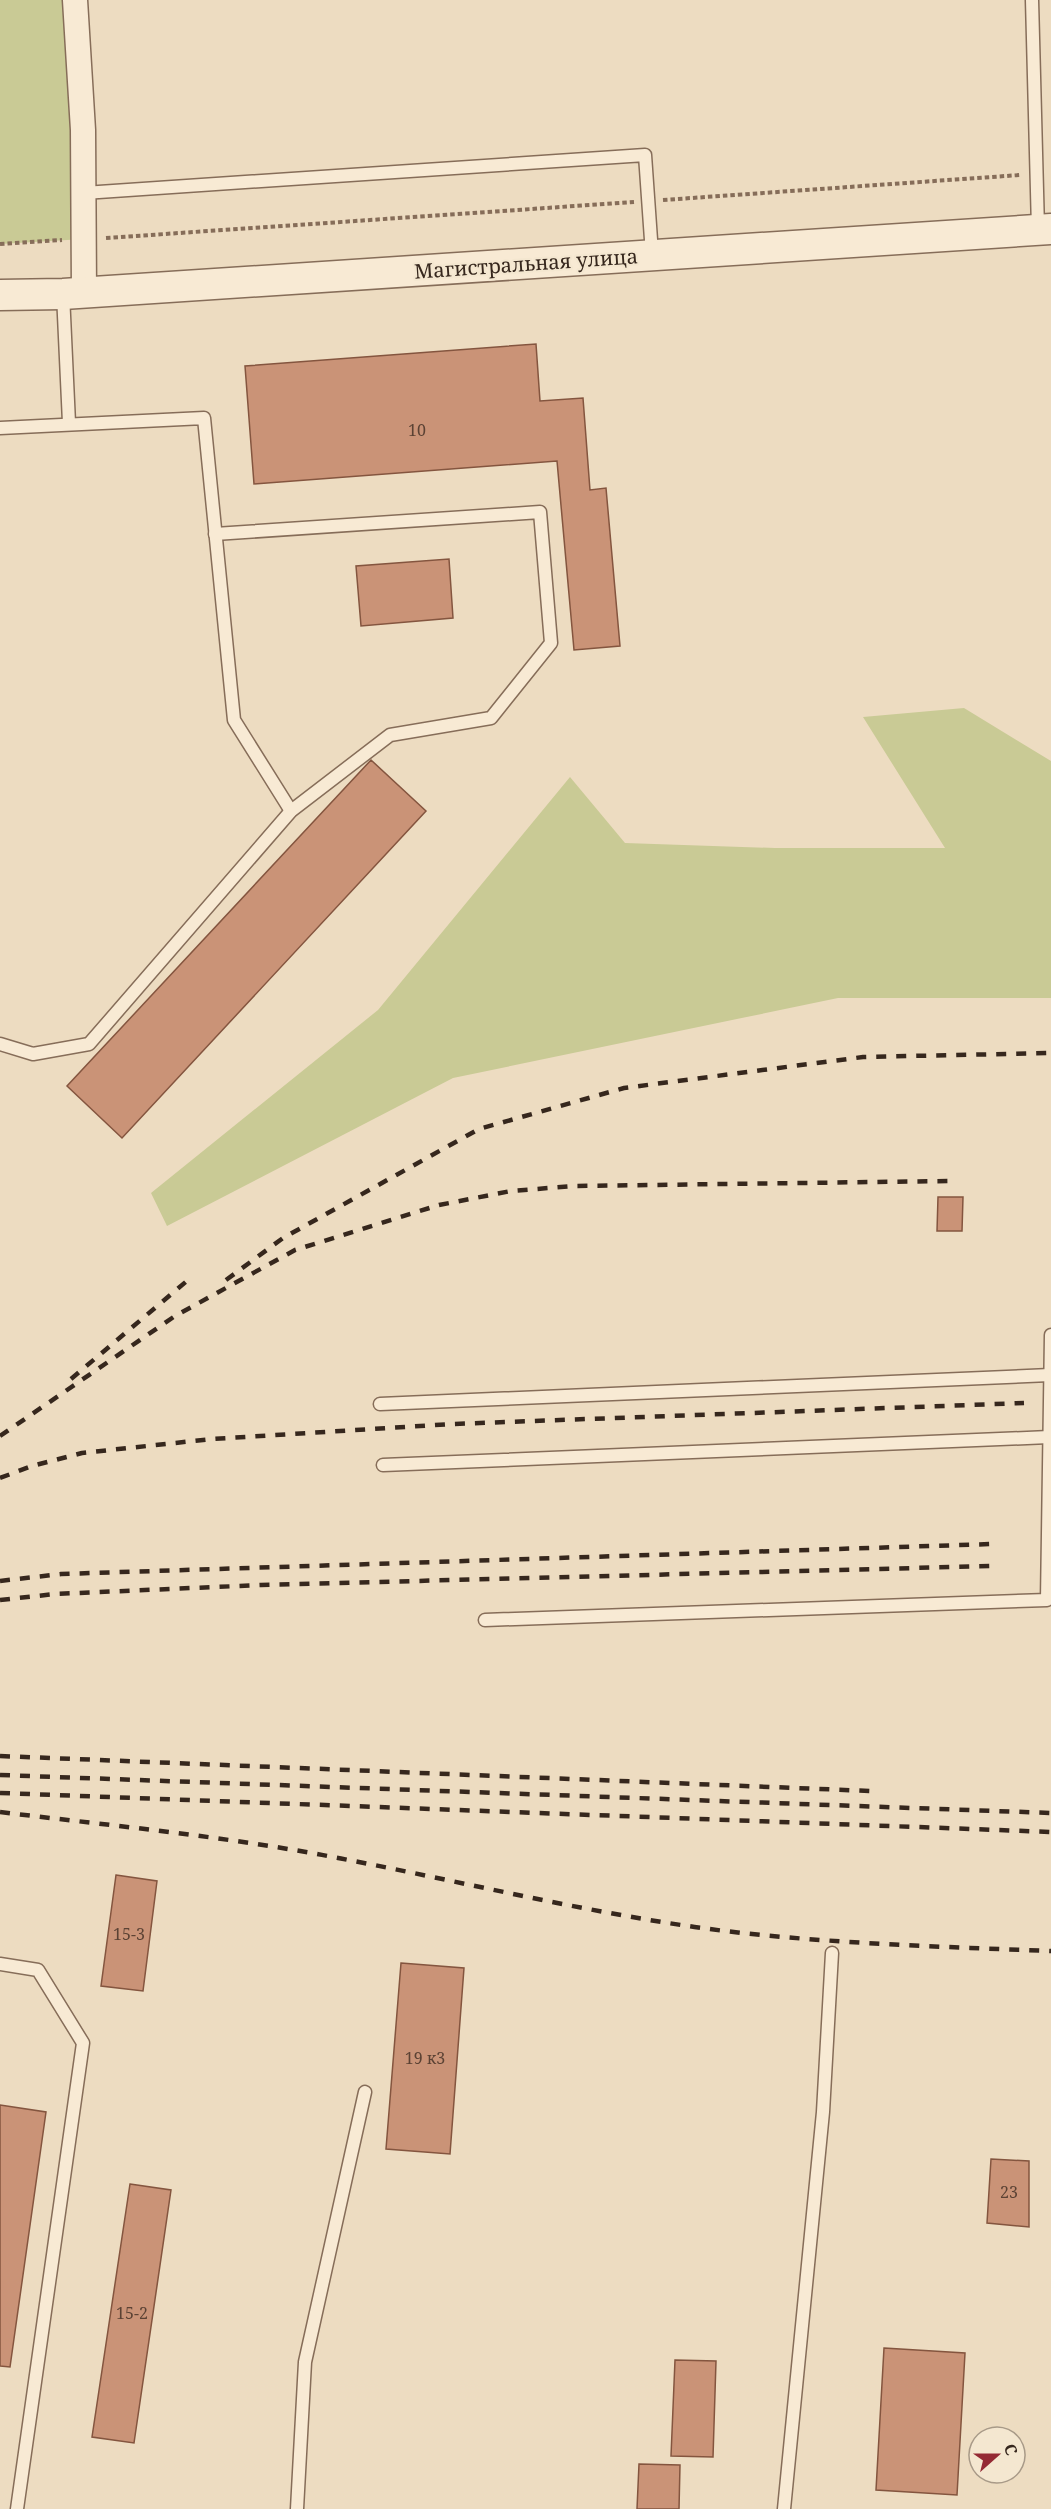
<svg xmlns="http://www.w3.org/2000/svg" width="1051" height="2509" viewBox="0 0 1051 2509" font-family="'Noto Serif',serif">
	<rect width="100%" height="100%" fill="#eddcc1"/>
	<g fill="#c9ca95">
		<polygon points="0,0 74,0 84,239 0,244"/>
		<polygon points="964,708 1051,761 1051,998 838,998 453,1078 167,1226 151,1193 378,1010 570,777 625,843 775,848 945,848 863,717"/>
	</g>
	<g fill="#ca9377" stroke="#84553f" stroke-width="1.5">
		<polygon points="536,344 540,401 583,398 590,490 606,488 620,646 574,650 557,461 254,484 245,366"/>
		<polygon points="449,559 453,618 361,626 356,566"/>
		<polygon points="371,760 426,811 122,1138 67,1086"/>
		<polygon points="938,1197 963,1197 962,1231 937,1231"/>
		<polygon points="116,1875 157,1881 143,1991 101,1986"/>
		<polygon points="401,1963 464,1968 450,2154 386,2149"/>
		<polygon points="0,2105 46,2112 10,2367 0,2366"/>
		<polygon points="991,2159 1029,2161 1029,2227 987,2223"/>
		<polygon points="130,2184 171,2190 134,2443 92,2437"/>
		<polygon points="884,2348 965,2353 957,2495 876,2490"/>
		<polygon points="675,2360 716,2361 713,2457 671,2456"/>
		<polygon points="639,2464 680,2465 679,2509 637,2509"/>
	</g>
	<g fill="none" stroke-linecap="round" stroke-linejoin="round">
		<defs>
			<g id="service">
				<polyline points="1032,0 1038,229"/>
				<polyline points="84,193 645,155 652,254"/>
				<polyline points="63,294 69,423"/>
				<polyline points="0,428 204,418 234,720 291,811"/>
				<polyline points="0,1044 33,1054 89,1044 291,811 390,735 491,718 551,643 540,512 215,534"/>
				<polyline points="380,1404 1050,1375"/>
				<polyline points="383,1465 1049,1437"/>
				<polyline points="485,1620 1047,1600 1051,1335"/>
				<polyline points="0,1964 38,1970 83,2043 17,2509"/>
				<polyline points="297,2509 305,2362 365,2092"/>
				<polyline points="784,2509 823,2112 832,1953"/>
			</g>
			<polyline id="minor" points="75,0 83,130 84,292"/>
			<polyline id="tertiary" points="0,295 63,294 1051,229"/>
		</defs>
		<use href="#service" stroke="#866d59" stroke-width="15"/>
		<use href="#minor" stroke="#866d59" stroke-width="27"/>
		<use href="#tertiary" stroke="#866d59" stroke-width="33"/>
		<g stroke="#866d59" stroke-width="4" stroke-dasharray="4.5 3" stroke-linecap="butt">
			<polyline points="663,200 1020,175"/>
			<polyline points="106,238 634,202"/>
			<polyline points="0,244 62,240"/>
		</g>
		<use href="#service" stroke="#f8ead4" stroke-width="12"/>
		<use href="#minor" stroke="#f8ead4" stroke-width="24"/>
		<use href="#tertiary" stroke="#f8ead4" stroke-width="30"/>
		<g stroke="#36271d" stroke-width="4.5" stroke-dasharray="10 10" stroke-linecap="butt">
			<polyline points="226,1280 283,1238 479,1129 624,1088 863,1057 1051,1053"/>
			<polyline points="71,1379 188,1280"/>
			<polyline points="0,1436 175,1316 295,1250 439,1205 511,1191 574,1186 951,1181"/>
			<polyline points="0,1478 32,1466 82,1453 212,1439 452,1424 1024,1403"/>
			<polyline points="0,1581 61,1574 992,1544"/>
			<polyline points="0,1600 55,1594 261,1585 991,1566"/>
			<polyline points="0,1756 870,1791"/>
			<polyline points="0,1775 1051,1813"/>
			<polyline points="0,1793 1051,1832"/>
			<path d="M0 1812C106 1825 212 1835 317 1854 459 1880 599 1917 742 1933 845 1944 948 1947 1051 1951"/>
		</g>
	</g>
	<g text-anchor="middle" stroke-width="4.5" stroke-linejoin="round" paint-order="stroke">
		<g font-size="16" fill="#5b4234">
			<text x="417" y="436">10</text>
			<text x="129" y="1940">15-3</text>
			<text x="425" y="2064">19 к3</text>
			<text x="1009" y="2198">23</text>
			<text x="132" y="2319">15-2</text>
		</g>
		<g font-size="20" fill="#36271d" stroke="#f4e7d0">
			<text transform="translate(526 264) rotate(-4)" y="7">Магистральная улица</text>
		</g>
	</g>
	<g transform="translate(997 2455) rotate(69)"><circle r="28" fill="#f4e7d0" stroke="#a89a88" stroke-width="1.5"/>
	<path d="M0-4.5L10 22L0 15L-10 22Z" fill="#942a34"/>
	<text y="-9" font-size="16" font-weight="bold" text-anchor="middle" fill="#36271d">С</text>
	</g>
</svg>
